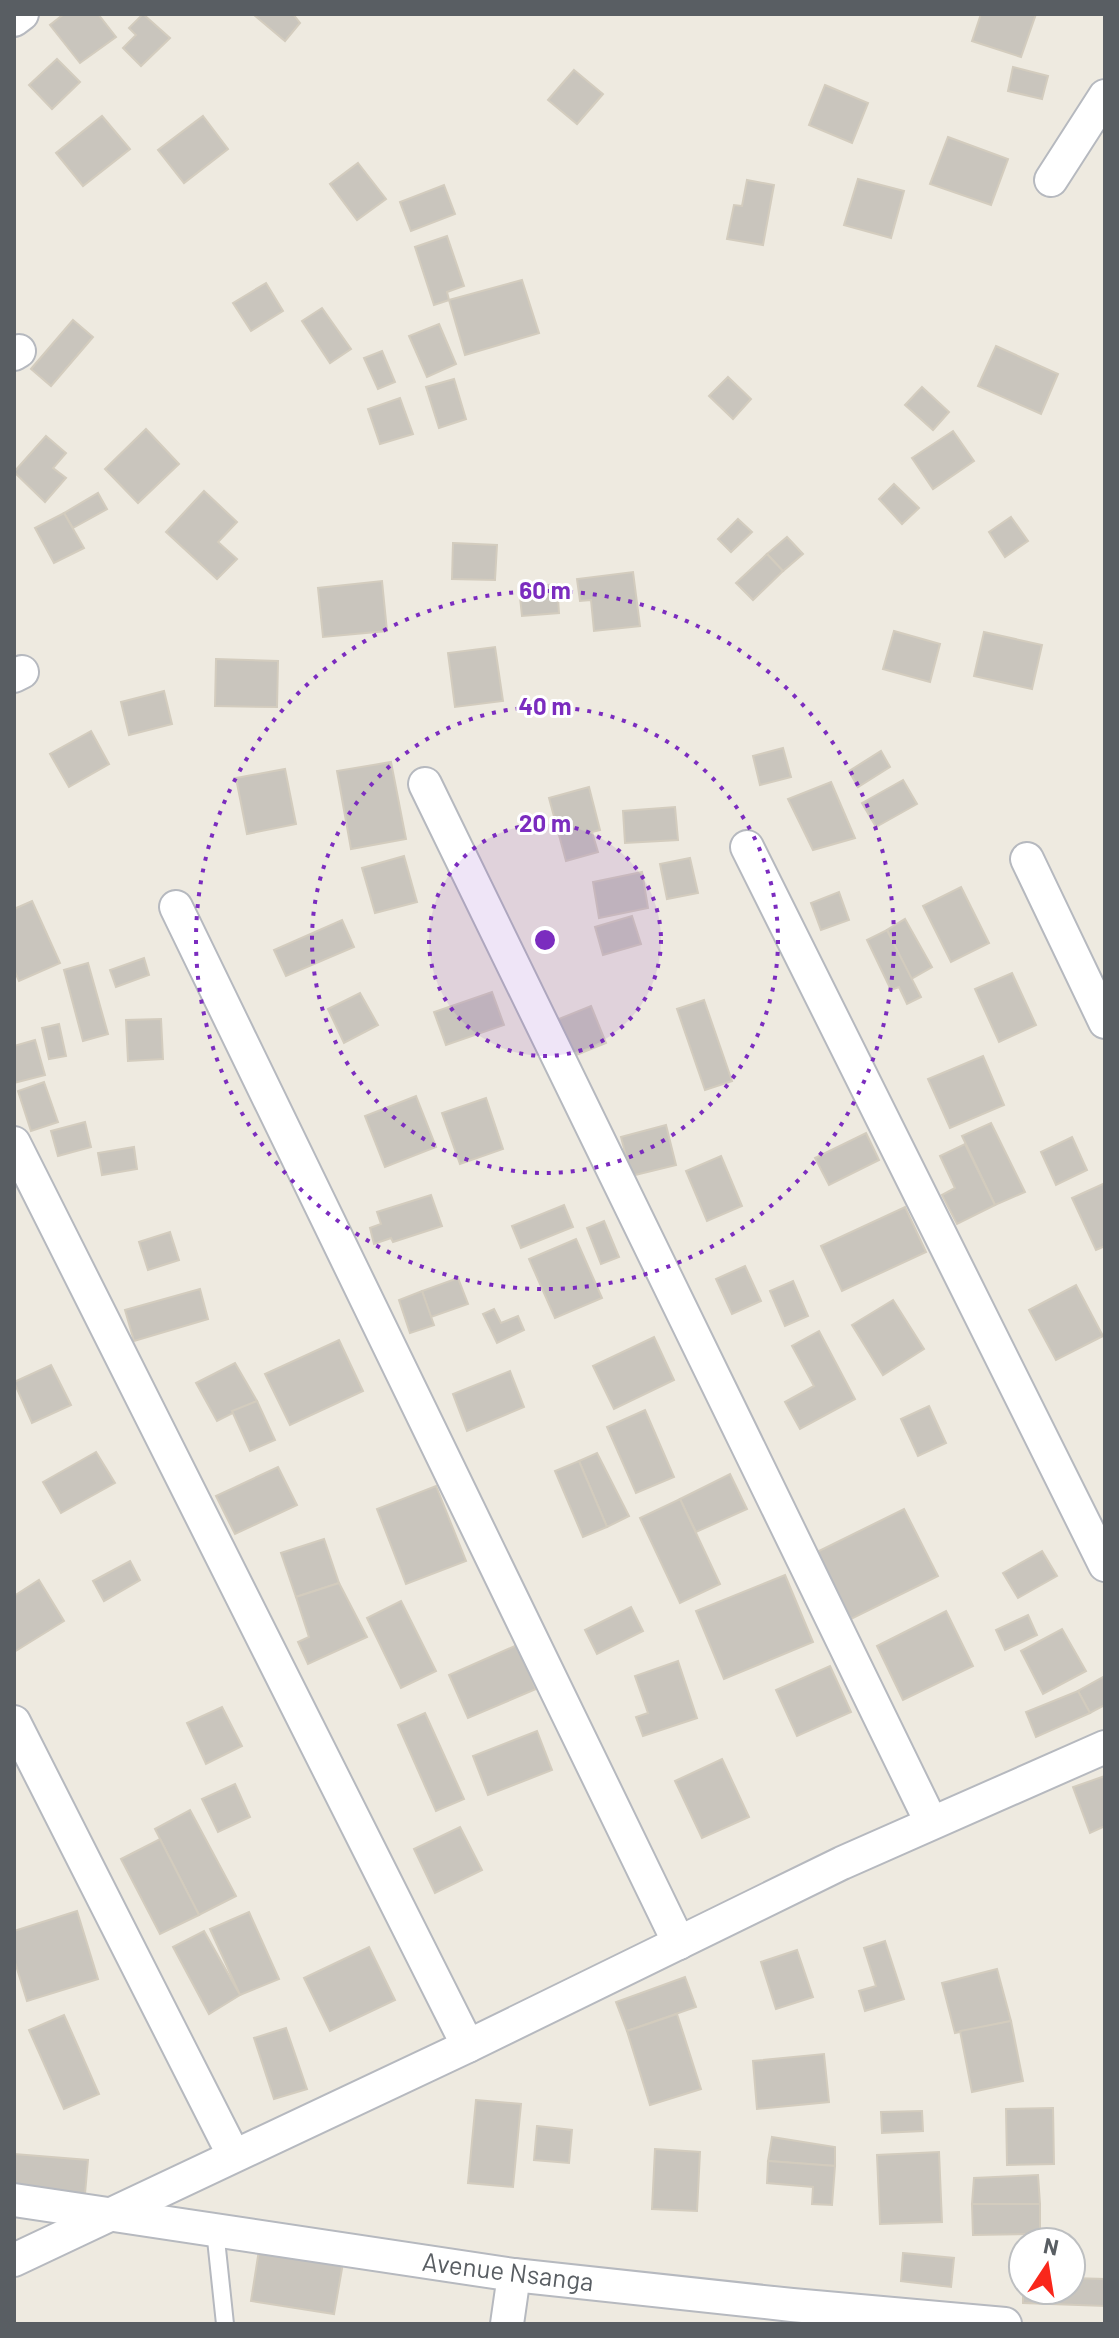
<svg xmlns="http://www.w3.org/2000/svg" width="1119" height="2338" viewBox="0 0 1119 2338" font-family="Barlow,sans-serif">
	<rect width="100%" height="100%" fill="#eeeae0"/>
	<g fill="#c9c5bd" stroke="#d3ccbe" stroke-width="2">
		<polygon points="64,14 98,14 116,37 80,63 50,25"/>
		<polygon points="143,14 170,38 141,66 123,48 136,35 129,28"/>
		<polygon points="293,14 300,23 285,41 254,15"/>
		<polygon points="981,14 1036,14 1021,57 972,41"/>
		<polygon points="57,59 80,82 52,109 29,85"/>
		<polygon points="1013,67 1048,76 1042,99 1008,91"/>
		<polygon points="574,70 603,94 577,124 548,100"/>
		<polygon points="825,85 868,103 852,143 809,125"/>
		<polygon points="102,116 130,149 83,186 56,153"/>
		<polygon points="203,116 228,149 184,183 158,150"/>
		<polygon points="948,137 1008,159 991,205 930,184"/>
		<polygon points="358,163 386,199 357,220 330,184"/>
		<polygon points="858,179 904,191 891,238 844,225"/>
		<polygon points="747,180 774,185 763,245 727,239 734,205 742,206"/>
		<polygon points="444,185 455,214 411,231 400,202"/>
		<polygon points="447,236 464,286 447,292 449,300 434,305 415,247"/>
		<polygon points="522,280 539,333 465,355 449,300"/>
		<polygon points="266,283 283,311 251,331 233,303"/>
		<polygon points="322,308 351,349 330,363 302,321"/>
		<polygon points="73,320 93,337 51,386 31,369"/>
		<polygon points="439,324 456,364 427,377 409,336"/>
		<polygon points="996,346 1058,374 1041,414 978,386"/>
		<polygon points="382,351 395,382 378,389 364,358"/>
		<polygon points="728,377 751,399 733,419 709,396"/>
		<polygon points="454,379 466,419 439,428 426,387"/>
		<polygon points="922,387 949,412 933,430 905,405"/>
		<polygon points="400,398 413,434 380,444 368,409"/>
		<polygon points="146,429 179,464 138,503 105,469"/>
		<polygon points="953,431 974,461 933,489 912,458"/>
		<polygon points="46,436 66,453 53,468 66,478 45,502 14,472"/>
		<polygon points="894,484 919,508 902,524 879,499"/>
		<polygon points="204,491 237,522 218,542 237,559 217,579 166,532"/>
		<polygon points="98,493 107,509 73,528 64,513"/>
		<polygon points="64,513 84,548 54,563 35,528"/>
		<polygon points="1011,517 1028,541 1005,557 989,532"/>
		<polygon points="738,519 752,532 731,552 718,539"/>
		<polygon points="787,537 803,554 783,571 767,554"/>
		<polygon points="453,543 497,545 495,580 452,579"/>
		<polygon points="767,554 783,571 753,600 736,583"/>
		<polygon points="633,572 640,626 594,631 591,600 580,601 577,579"/>
		<polygon points="382,581 387,631 323,637 318,588"/>
		<polygon points="557,584 559,613 522,616 519,588"/>
		<polygon points="894,631 940,644 930,682 883,669"/>
		<polygon points="984,632 1042,645 1032,689 974,676"/>
		<polygon points="495,647 503,701 455,707 448,653"/>
		<polygon points="216,659 278,661 277,707 215,706"/>
		<polygon points="164,691 172,724 129,735 121,702"/>
		<polygon points="91,731 109,764 69,787 50,754"/>
		<polygon points="783,748 791,777 760,785 753,756"/>
		<polygon points="881,751 890,767 858,787 849,771"/>
		<polygon points="391,762 406,839 351,849 337,771"/>
		<polygon points="285,769 296,824 247,834 236,778"/>
		<polygon points="903,780 917,804 876,827 862,803"/>
		<polygon points="831,782 855,838 813,850 788,799"/>
		<polygon points="589,787 600,830 592,832 598,852 566,861 549,798"/>
		<polygon points="675,807 678,840 625,843 623,811"/>
		<polygon points="404,856 417,902 375,913 362,868"/>
		<polygon points="690,858 698,893 667,899 660,864"/>
		<polygon points="642,872 648,908 599,918 593,882"/>
		<polygon points="961,887 989,943 951,962 923,906"/>
		<polygon points="839,892 849,920 821,930 811,903"/>
		<polygon points="32,901 60,963 19,981 14,970 14,909"/>
		<polygon points="632,916 641,944 603,955 595,927"/>
		<polygon points="905,919 932,967 911,979 887,930"/>
		<polygon points="342,920 354,947 286,976 274,950"/>
		<polygon points="887,930 921,997 907,1004 899,987 891,990 867,940"/>
		<polygon points="144,958 149,975 116,987 110,970"/>
		<polygon points="88,963 108,1034 83,1041 64,970"/>
		<polygon points="1012,973 1036,1025 999,1042 975,989"/>
		<polygon points="492,992 504,1025 446,1045 434,1012"/>
		<polygon points="360,993 378,1025 344,1043 328,1009"/>
		<polygon points="704,1000 732,1081 705,1090 677,1009"/>
		<polygon points="591,1006 606,1043 564,1060 549,1023"/>
		<polygon points="161,1019 163,1059 128,1061 126,1020"/>
		<polygon points="59,1024 66,1056 49,1059 42,1028"/>
		<polygon points="35,1040 45,1075 14,1083 14,1046"/>
		<polygon points="983,1056 1004,1105 950,1128 928,1079"/>
		<polygon points="44,1082 58,1122 31,1131 18,1091"/>
		<polygon points="416,1096 436,1147 385,1167 365,1116"/>
		<polygon points="486,1098 503,1149 460,1164 442,1113"/>
		<polygon points="85,1122 91,1147 58,1156 51,1131"/>
		<polygon points="991,1123 1025,1192 995,1205 962,1136"/>
		<polygon points="666,1125 676,1165 631,1176 621,1137"/>
		<polygon points="866,1133 879,1160 829,1185 815,1158"/>
		<polygon points="1072,1137 1087,1170 1056,1185 1041,1152"/>
		<polygon points="965,1144 995,1205 957,1224 942,1195 955,1188 940,1156"/>
		<polygon points="134,1147 137,1169 102,1175 98,1153"/>
		<polygon points="721,1156 742,1206 707,1221 686,1171"/>
		<polygon points="1105,1183 1105,1246 1096,1250 1072,1198"/>
		<polygon points="431,1195 442,1226 393,1242 391,1238 374,1244 370,1228 381,1224 377,1212"/>
		<polygon points="564,1205 573,1227 521,1248 512,1226"/>
		<polygon points="905,1207 926,1252 842,1291 821,1246"/>
		<polygon points="604,1221 619,1257 601,1264 587,1228"/>
		<polygon points="170,1232 179,1260 148,1270 139,1242"/>
		<polygon points="576,1239 602,1298 555,1318 529,1259"/>
		<polygon points="745,1266 761,1301 732,1314 716,1279"/>
		<polygon points="458,1278 468,1304 431,1317 422,1291"/>
		<polygon points="793,1281 808,1316 785,1326 770,1291"/>
		<polygon points="1076,1285 1103,1336 1056,1360 1029,1310"/>
		<polygon points="200,1289 208,1319 134,1341 125,1310"/>
		<polygon points="422,1291 434,1325 410,1333 399,1300"/>
		<polygon points="893,1300 924,1349 883,1375 852,1325"/>
		<polygon points="494,1309 501,1323 518,1316 524,1330 497,1343 483,1314"/>
		<polygon points="819,1331 855,1399 800,1429 785,1402 814,1386 792,1346"/>
		<polygon points="654,1337 674,1380 614,1409 593,1366"/>
		<polygon points="339,1340 363,1391 290,1425 265,1374"/>
		<polygon points="235,1363 257,1401 217,1421 196,1383"/>
		<polygon points="51,1365 71,1405 32,1423 14,1382"/>
		<polygon points="510,1371 524,1407 467,1431 453,1394"/>
		<polygon points="257,1401 275,1440 250,1451 232,1411"/>
		<polygon points="929,1406 946,1443 918,1456 901,1419"/>
		<polygon points="645,1410 674,1477 636,1493 607,1427"/>
		<polygon points="96,1452 115,1483 61,1513 43,1482"/>
		<polygon points="597,1453 629,1516 607,1527 579,1461"/>
		<polygon points="579,1461 607,1527 583,1537 555,1471"/>
		<polygon points="278,1467 297,1505 235,1534 216,1496"/>
		<polygon points="730,1474 747,1509 696,1532 680,1499"/>
		<polygon points="436,1486 466,1561 406,1584 377,1509"/>
		<polygon points="680,1499 720,1584 680,1603 640,1518"/>
		<polygon points="904,1509 938,1576 851,1619 817,1552"/>
		<polygon points="324,1539 339,1583 296,1597 281,1553"/>
		<polygon points="1042,1551 1057,1576 1018,1598 1003,1573"/>
		<polygon points="130,1561 140,1580 104,1601 93,1581"/>
		<polygon points="785,1575 813,1642 724,1679 696,1611"/>
		<polygon points="39,1580 64,1621 14,1652 14,1596"/>
		<polygon points="339,1583 367,1637 308,1664 298,1642 309,1637 296,1597"/>
		<polygon points="401,1601 436,1671 401,1688 367,1618"/>
		<polygon points="631,1607 643,1631 597,1654 585,1630"/>
		<polygon points="946,1611 973,1666 903,1700 877,1646"/>
		<polygon points="1028,1615 1037,1635 1005,1650 996,1630"/>
		<polygon points="1062,1629 1086,1671 1043,1694 1021,1651"/>
		<polygon points="517,1645 536,1689 468,1718 449,1675"/>
		<polygon points="678,1661 697,1718 643,1736 636,1717 648,1713 635,1676"/>
		<polygon points="830,1666 851,1712 797,1736 776,1690"/>
		<polygon points="1105,1676 1105,1705 1090,1713 1078,1691"/>
		<polygon points="1078,1691 1090,1713 1036,1737 1026,1712"/>
		<polygon points="222,1707 242,1746 206,1764 187,1723"/>
		<polygon points="425,1713 464,1799 436,1811 398,1725"/>
		<polygon points="537,1731 552,1770 488,1795 473,1756"/>
		<polygon points="722,1759 749,1817 702,1838 675,1781"/>
		<polygon points="1105,1776 1105,1826 1090,1833 1073,1787"/>
		<polygon points="235,1784 250,1817 218,1832 202,1799"/>
		<polygon points="190,1810 236,1896 199,1915 155,1829"/>
		<polygon points="460,1827 482,1870 435,1893 414,1849"/>
		<polygon points="160,1839 199,1915 160,1934 121,1859"/>
		<polygon points="77,1911 98,1979 27,2001 14,1959 14,1931"/>
		<polygon points="249,1912 279,1979 240,1995 210,1929"/>
		<polygon points="204,1931 240,1995 209,2014 173,1947"/>
		<polygon points="885,1941 904,1999 865,2011 859,1991 876,1986 864,1948"/>
		<polygon points="369,1947 395,2000 330,2031 304,1978"/>
		<polygon points="797,1950 813,1997 776,2009 761,1962"/>
		<polygon points="997,1969 1011,2021 955,2033 942,1983"/>
		<polygon points="685,1977 696,2007 627,2031 616,2002"/>
		<polygon points="677,2014 701,2089 650,2105 627,2031"/>
		<polygon points="64,2015 99,2094 64,2109 29,2030"/>
		<polygon points="1011,2021 1023,2081 972,2092 960,2031"/>
		<polygon points="286,2028 307,2089 274,2099 254,2038"/>
		<polygon points="824,2054 829,2102 757,2109 753,2061"/>
		<polygon points="476,2100 521,2104 513,2187 468,2183"/>
		<polygon points="1053,2108 1054,2164 1007,2165 1006,2109"/>
		<polygon points="922,2111 923,2131 882,2133 881,2112"/>
		<polygon points="537,2126 572,2130 569,2163 534,2160"/>
		<polygon points="772,2137 835,2147 835,2166 768,2161"/>
		<polygon points="655,2149 700,2152 697,2211 652,2209"/>
		<polygon points="939,2152 942,2222 880,2224 877,2155"/>
		<polygon points="14,2154 88,2160 85,2194 14,2188"/>
		<polygon points="768,2161 835,2166 832,2205 812,2204 813,2187 767,2183"/>
		<polygon points="1038,2175 1040,2204 972,2204 974,2178"/>
		<polygon points="972,2204 1040,2204 1040,2234 973,2235"/>
		<polygon points="259,2250 343,2263 334,2314 251,2301"/>
		<polygon points="903,2253 954,2258 951,2287 901,2281"/>
		<polygon points="1071,2278 1105,2279 1105,2306 1023,2303 1023,2290 1071,2290"/>
	</g>
	<g fill="none" stroke-linecap="round" stroke-linejoin="round">
		<defs>
			<polyline id="service" points="215,2230 225,2324"/>
			<g id="minor">
				<polyline points="14,20 22,14"/>
				<polyline points="1051,180 1105,96"/>
				<polyline points="14,354 19,351"/>
				<polyline points="14,676 22,672"/>
				<polyline points="425,784 931,1822"/>
				<polyline points="747,847 1105,1565"/>
				<polyline points="1027,859 1105,1022"/>
				<polyline points="176,907 679,1943"/>
				<polyline points="14,1143 468,2046"/>
				<polyline points="14,1722 233,2154"/>
				<polyline points="14,2200 514,2275 792,2305 1005,2324"/>
				<polyline points="14,2260 468,2046 842,1863 1105,1747"/>
				<polyline points="507,2324 514,2275"/>
			</g>
		</defs>
		<use href="#service" stroke="#b6b9bf" stroke-width="20"/>
		<use href="#minor" stroke="#b6b9bf" stroke-width="36"/>
		<use href="#service" stroke="#fff" stroke-width="16"/>
		<use href="#minor" stroke="#fff" stroke-width="32"/>
	</g>
	<circle cx="545" cy="940" r="116" fill="#7b2cbf" fill-opacity=".12"/>
	<g fill="none" stroke="#7b2cbf" stroke-width="4" stroke-dasharray="4 8">
		<circle cx="545" cy="940" r="116"/>
		<circle cx="545" cy="940" r="233"/>
		<circle cx="545" cy="940" r="349"/>
	</g>
	<g text-anchor="middle" stroke-width="6" stroke-linejoin="round" paint-order="stroke">
		<g font-size="26" fill="#595e63" stroke="#fff">
			<text transform="translate(508 2272) rotate(7)" y="9">Avenue Nsanga</text>
		</g>
	</g>
	<circle cx="545" cy="940" r="12" fill="#7b2cbf" stroke="#fff" stroke-width="4"/>
	<g font-size="24" text-anchor="middle" font-weight="bold" fill="#7b2cbf" stroke="#fff" stroke-width="6" stroke-linejoin="round" paint-order="stroke">
		<text x="545" y="599">60 m</text>
		<text x="545" y="715">40 m</text>
		<text x="545" y="832">20 m</text>
	</g>
	<rect width="1119" height="2338" fill="none" stroke="#595e63" stroke-width="32"/>
	<g transform="translate(1047 2266) rotate(12)"><circle r="38" fill="#ffffff" stroke="#bdbfc1" stroke-width="2"/>
	<path d="M0-6L14 30L0 20L-14 30Z" fill="#f9271b"/>
	<text y="-12" font-size="22" font-weight="bold" text-anchor="middle" fill="#595e63">N</text>
	</g>
</svg>
